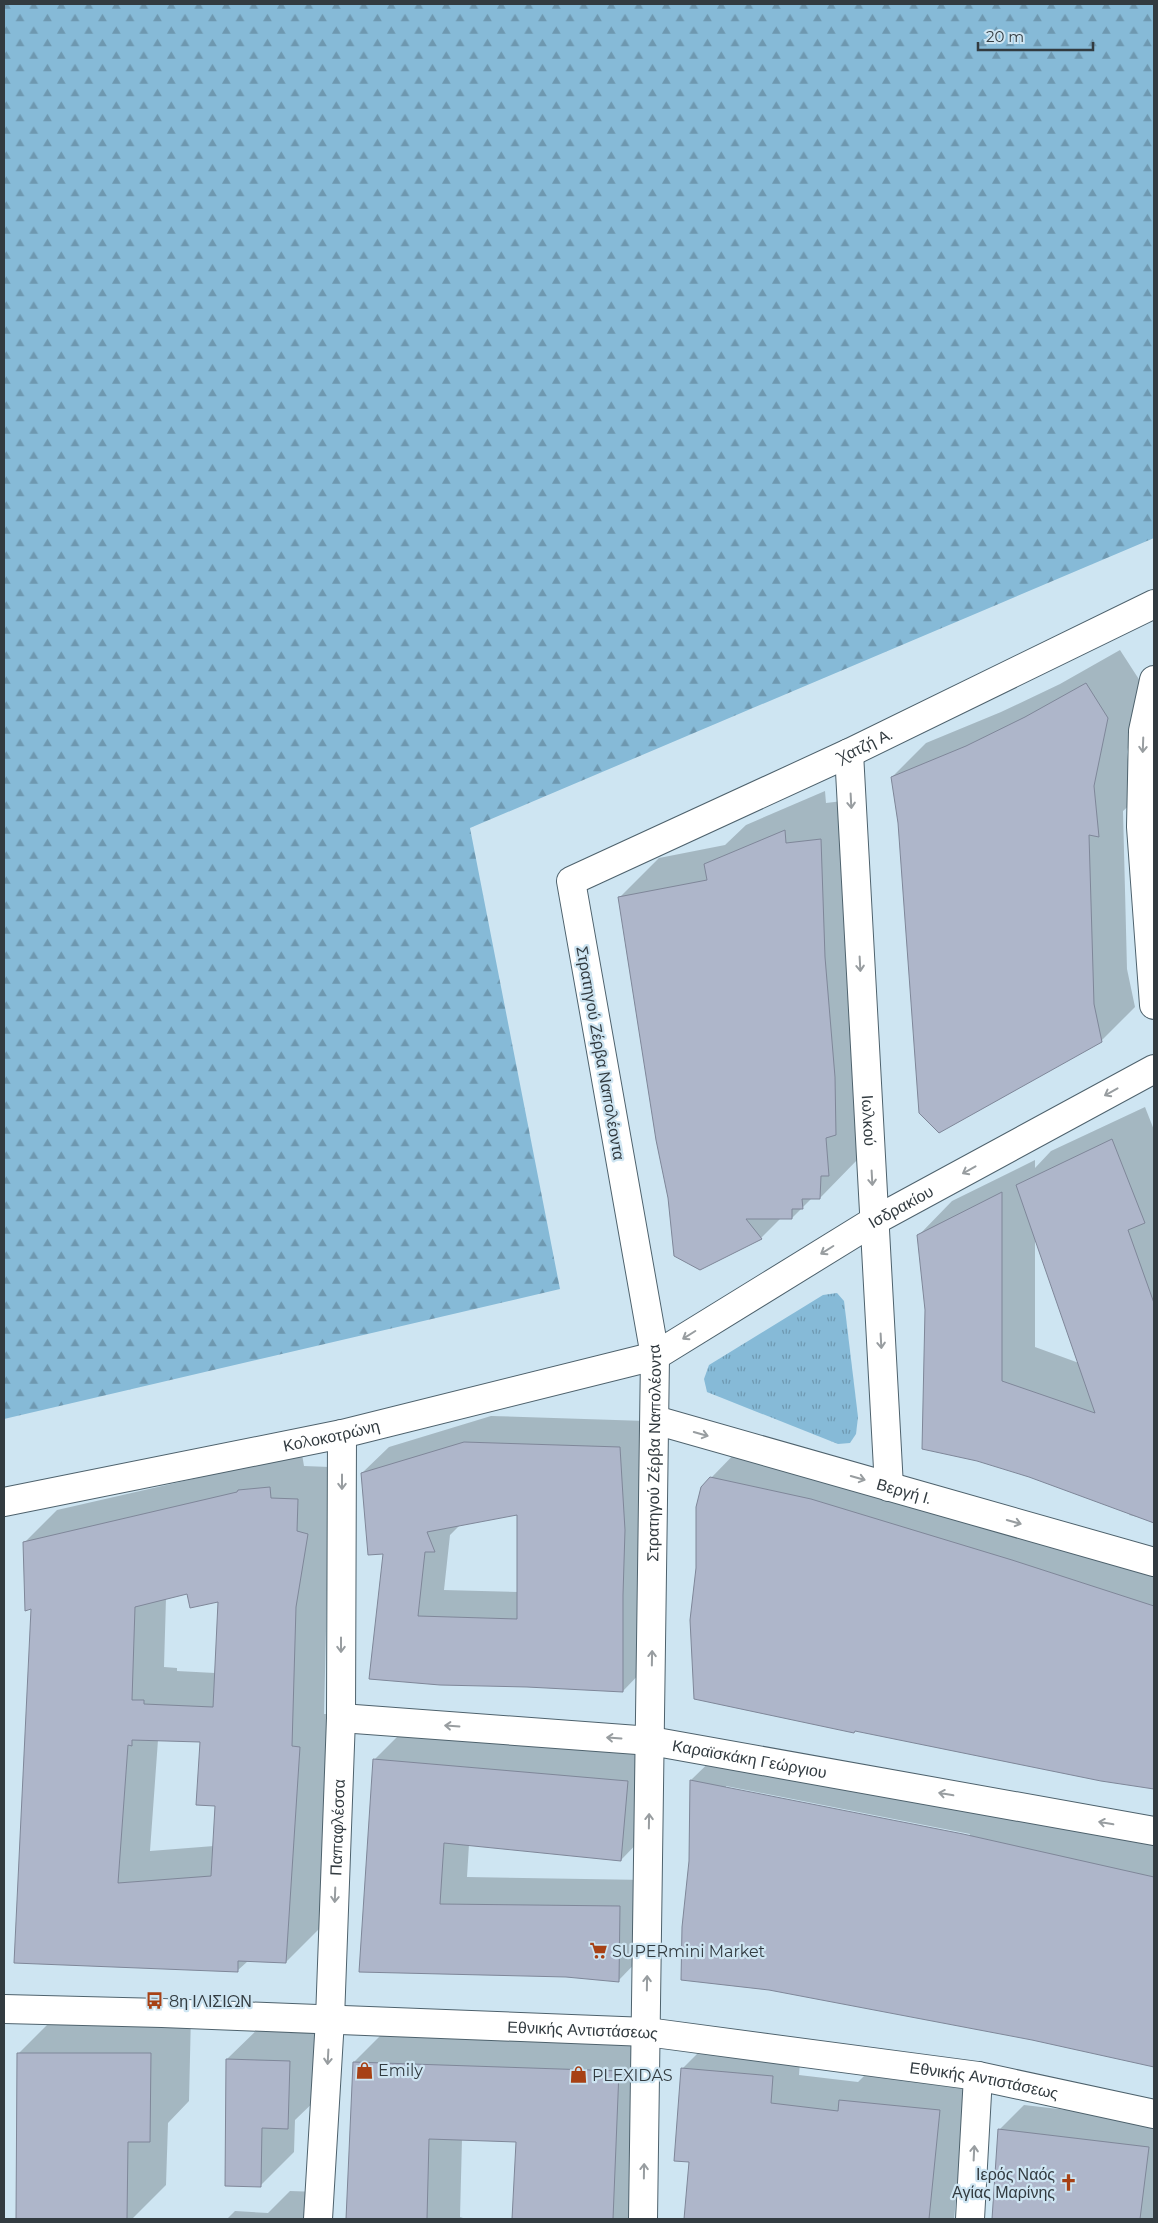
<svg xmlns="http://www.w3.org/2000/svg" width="1158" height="2223" viewBox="0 0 1158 2223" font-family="Montserrat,sans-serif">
	<defs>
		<pattern id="forest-firs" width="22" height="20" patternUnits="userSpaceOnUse" patternTransform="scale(1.25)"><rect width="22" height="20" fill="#86bad7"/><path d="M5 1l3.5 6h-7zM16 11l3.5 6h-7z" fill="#6e98b0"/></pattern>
		<pattern id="park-tufts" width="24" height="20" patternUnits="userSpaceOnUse" patternTransform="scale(1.25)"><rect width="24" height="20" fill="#86bad7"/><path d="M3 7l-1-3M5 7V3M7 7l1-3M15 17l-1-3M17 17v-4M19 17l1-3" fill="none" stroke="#6e98b0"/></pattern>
	</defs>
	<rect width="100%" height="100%" fill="#cee5f2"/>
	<polygon fill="url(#forest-firs)" points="4,4 1154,4 1154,538 470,828 560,1289 4,1419"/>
	<polygon fill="url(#park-tufts)" points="837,1293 844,1301 858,1417 856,1434 850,1443 838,1444 707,1392 704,1379 709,1365 823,1295"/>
	<g fill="#0003" fill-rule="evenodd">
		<polygon points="1120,650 1142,684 1127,752 1133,802 1123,811 1127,969 1135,1007 1101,1041 899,823 892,777 926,743 1001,712 1060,684"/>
		<polygon points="825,791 826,803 860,799 859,1158 820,1198 812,1198 792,1218 781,1218 761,1238 669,1198 619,898 659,858 725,845 746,825"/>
		<path d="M1145 1107 1154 1130V1521L1129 1515 1130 1513 927 1310 919 1235 952 1201 1035 1160V1168L1051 1151ZM1035 1237 1079 1363 1035 1347Z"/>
		<path d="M491 1416 646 1421 649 1664 623 1691 423 1682 362 1473 389 1447ZM518 1514V1592L444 1590 450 1535 460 1525Z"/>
		<polygon points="745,1443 1154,1561 1154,1788 1101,1779 711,1478"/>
		<path d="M302 1454 304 1466 330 1467 324 1714H332L319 1929 286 1962 248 1961 237 1971 15 1962 33 1608 24 1543 57 1510ZM188 1593 219 1600 215 1673 177 1671V1668L164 1667 166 1598ZM158 1740 201 1741 217 1804 214 1846 150 1851Z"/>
		<polygon points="402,1732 654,1754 648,1832 621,1860 469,1844 467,1877 647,1880 645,1953 618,1981 566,1976 360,1970 374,1760"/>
		<path d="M729 1743 1154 1830V2066L1032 2039 690 1861 691 1780ZM726 1786 970 1834 969 1837 726 1788Z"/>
		<polygon points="58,2014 191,2014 189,2101 168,2123 166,2185 132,2219 17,2219 18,2054"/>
		<polygon points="261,2026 324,2027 322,2094 295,2120 294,2152 260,2186 227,2059"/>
		<polygon points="389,2027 654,2037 646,2219 514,2219 517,2140 462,2139 460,2217 466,2219 348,2219 354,2062"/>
		<polygon points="711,2040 801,2048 799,2075 858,2082 868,2072 968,2082 954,2219 686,2219 690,2161 682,2069"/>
		<polygon points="1024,2105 1154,2120 1154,2219 993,2219 999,2130"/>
		<polygon points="290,2191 320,2192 319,2219 227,2219 235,2211 268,2213"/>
	</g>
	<g fill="#aeb6ca" stroke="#7f8799" fill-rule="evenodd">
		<polygon points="1086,683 1108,718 1094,786 1099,837 1089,835 1094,1004 1102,1042 939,1133 919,1113 898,823 891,777 966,746 1025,717"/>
		<polygon points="785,830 786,843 821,839 825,957 835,1077 836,1135 826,1138 829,1176 821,1176 820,1199 802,1199 803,1209 792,1209 792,1219 746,1219 762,1239 700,1270 674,1256 668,1198 656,1140 618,897 707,880 704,864"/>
		<polygon points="1112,1139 1145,1223 1128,1230 1154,1303 1154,1523 1029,1477 977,1461 922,1449 925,1310 917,1235 1002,1192 1002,1381 1095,1413 1016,1185"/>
		<path d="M464 1442 620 1447 625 1530 623 1595V1692L527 1687 440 1685 369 1679 383 1554 368 1555 361 1473ZM517 1515V1619L418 1616 425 1552H435L427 1532Z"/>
		<polygon points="710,1477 811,1499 1012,1560 1154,1606 1154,1789 1101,1781 855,1731 854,1733 694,1699 690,1620 696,1568 696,1507 701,1487"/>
		<path d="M270 1487 271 1498 298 1499 297 1531 308 1534 296 1607 292 1746 300 1747 286 1963 238 1961V1972L14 1963 31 1609 25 1611 23 1542 237 1492 238 1490ZM187 1594 190 1608 218 1602 213 1707 144 1704V1700H132L135 1607ZM132 1740 200 1742 196 1805 215 1806 211 1876 118 1883 128 1745 132 1746Z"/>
		<polygon points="373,1759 628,1781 621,1861 444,1843 440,1904 620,1906 619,1982 566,1977 359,1972"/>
		<polygon points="690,1780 963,1834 1154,1877 1154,2067 1032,2040 769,1990 681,1980 682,1927 689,1861"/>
		<polygon points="17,2053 151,2053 150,2142 128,2142 127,2219 16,2219"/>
		<polygon points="226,2059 290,2061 288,2129 262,2128 261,2187 225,2186"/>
		<polygon points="353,2062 619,2071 613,2219 512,2219 516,2142 429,2139 427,2219 346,2219"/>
		<polygon points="681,2068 773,2076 771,2103 838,2111 839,2100 940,2110 929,2219 684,2219 689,2162 674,2161"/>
		<polygon points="998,2129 1149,2147 1140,2219 992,2219"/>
	</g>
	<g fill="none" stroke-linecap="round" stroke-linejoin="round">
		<defs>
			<g id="minor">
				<polyline points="1154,680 1143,731 1141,827 1154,1005"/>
				<path id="s1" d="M849 753 889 1487"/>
				<path id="s2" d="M655 1420 1154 1562"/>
				<path id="s3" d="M4 1502 342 1434 655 1356 874 1221 1154 1069"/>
				<path id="s4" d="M341 1718 651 1741 1154 1831"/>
				<path id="s5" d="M4 2009 162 2013 647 2032 978 2076 1154 2114"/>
				<path id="s6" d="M318 2219 330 2019 341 1718 342 1434"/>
				<path id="s7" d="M643 2219 655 1356 571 881 849 753 1154 604"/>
				<polyline points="970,2219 978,2076"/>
			</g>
		</defs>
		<use href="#minor" stroke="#4e626d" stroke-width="30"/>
		<use href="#minor" stroke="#fff" stroke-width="28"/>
	</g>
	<defs><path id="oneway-shaft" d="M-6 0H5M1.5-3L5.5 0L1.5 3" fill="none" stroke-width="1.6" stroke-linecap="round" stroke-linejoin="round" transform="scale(1.25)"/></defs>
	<g stroke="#989da0">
		<use href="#oneway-shaft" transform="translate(1143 745) rotate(92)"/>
		<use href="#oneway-shaft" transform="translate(851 801) rotate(87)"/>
		<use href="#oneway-shaft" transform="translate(860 964) rotate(87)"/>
		<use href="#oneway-shaft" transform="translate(1111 1092) rotate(151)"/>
		<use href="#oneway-shaft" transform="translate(969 1170) rotate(151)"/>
		<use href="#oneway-shaft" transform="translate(872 1178) rotate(87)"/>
		<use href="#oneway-shaft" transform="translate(827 1250) rotate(148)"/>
		<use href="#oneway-shaft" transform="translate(689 1335) rotate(148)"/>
		<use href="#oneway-shaft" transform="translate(881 1341) rotate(87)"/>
		<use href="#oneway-shaft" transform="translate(701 1434) rotate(16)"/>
		<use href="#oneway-shaft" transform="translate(858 1478) rotate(16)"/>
		<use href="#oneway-shaft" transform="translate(342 1482) rotate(90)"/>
		<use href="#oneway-shaft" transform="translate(1014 1522) rotate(16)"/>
		<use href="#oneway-shaft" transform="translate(341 1645) rotate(90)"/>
		<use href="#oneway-shaft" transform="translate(652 1658) rotate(-89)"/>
		<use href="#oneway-shaft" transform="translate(452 1726) rotate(-176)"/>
		<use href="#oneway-shaft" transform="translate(614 1738) rotate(-176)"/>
		<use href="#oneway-shaft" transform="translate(946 1794) rotate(-170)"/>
		<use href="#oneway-shaft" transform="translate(649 1821) rotate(-89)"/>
		<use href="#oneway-shaft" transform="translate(1106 1823) rotate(-170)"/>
		<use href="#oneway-shaft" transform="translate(335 1895) rotate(92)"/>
		<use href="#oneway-shaft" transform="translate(647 1983) rotate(-89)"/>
		<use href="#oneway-shaft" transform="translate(328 2057) rotate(93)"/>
		<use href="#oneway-shaft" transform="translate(974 2153) rotate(-87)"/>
		<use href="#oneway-shaft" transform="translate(644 2171) rotate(-89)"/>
	</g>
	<defs>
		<symbol id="supermarket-bare" viewBox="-9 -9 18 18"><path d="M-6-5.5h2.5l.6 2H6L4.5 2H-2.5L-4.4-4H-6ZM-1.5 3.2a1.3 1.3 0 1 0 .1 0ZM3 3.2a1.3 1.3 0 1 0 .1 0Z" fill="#a74115" stroke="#cee5f2" stroke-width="2.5" paint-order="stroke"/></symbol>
		<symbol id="bus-bare" viewBox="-9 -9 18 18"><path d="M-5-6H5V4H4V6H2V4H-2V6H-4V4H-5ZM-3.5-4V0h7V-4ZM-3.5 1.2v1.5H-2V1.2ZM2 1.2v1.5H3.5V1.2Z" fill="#a74115" stroke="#cee5f2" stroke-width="2.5" paint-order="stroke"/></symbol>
		<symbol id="shop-bare" viewBox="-9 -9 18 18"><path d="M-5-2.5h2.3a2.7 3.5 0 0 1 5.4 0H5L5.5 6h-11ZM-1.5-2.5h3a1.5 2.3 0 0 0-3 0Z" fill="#a74115" stroke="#cee5f2" stroke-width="2.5" paint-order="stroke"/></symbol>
		<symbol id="church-bare" viewBox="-9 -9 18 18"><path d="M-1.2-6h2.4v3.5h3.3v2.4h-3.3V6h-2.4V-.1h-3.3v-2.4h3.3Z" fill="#a74115" stroke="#cee5f2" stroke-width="2.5" paint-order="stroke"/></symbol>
	</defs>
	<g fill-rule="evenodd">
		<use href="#supermarket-bare" x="586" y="1938" width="25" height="25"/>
		<use href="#bus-bare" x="142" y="1988" width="25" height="25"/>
		<use href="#shop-bare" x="352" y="2058" width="25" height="25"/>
		<use href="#shop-bare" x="566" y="2062" width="25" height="25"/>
		<use href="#church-bare" x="1056" y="2170" width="25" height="25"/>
	</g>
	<g text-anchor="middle" stroke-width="4.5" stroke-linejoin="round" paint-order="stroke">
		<g font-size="16" fill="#323b40" stroke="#cee5f2">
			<text dy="6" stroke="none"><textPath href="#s7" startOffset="1669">Χατζή Α.</textPath></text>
			<text transform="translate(601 1053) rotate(80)" y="6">Στρατηγού Ζέρβα Ναπολέοντα</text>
			<text dy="6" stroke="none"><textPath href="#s1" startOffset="368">Ιωλκού</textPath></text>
			<text dy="6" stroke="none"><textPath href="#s3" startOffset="955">Ισδρακίου</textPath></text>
			<text dy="6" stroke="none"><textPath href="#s3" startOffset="334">Κολοκοτρώνη</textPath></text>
			<text dy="6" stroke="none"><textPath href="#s7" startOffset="766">Στρατηγού Ζέρβα Ναπολέοντα</textPath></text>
			<text dy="6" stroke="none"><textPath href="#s2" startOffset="259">Βεργή Ι.</textPath></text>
			<text dy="6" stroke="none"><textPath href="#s4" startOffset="411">Καραϊσκάκη Γεώργιου</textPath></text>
			<text dy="6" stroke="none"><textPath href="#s6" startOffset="392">Παπαφλέσσα</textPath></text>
			<text dy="6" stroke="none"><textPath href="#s5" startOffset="579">Εθνικής Αντιστάσεως</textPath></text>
			<text dy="6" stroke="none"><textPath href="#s5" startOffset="984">Εθνικής Αντιστάσεως</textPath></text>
		</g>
		<g font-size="16" fill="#323b40" stroke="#cee5f2" text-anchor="start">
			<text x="612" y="1957">SUPERmini Market</text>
			<text x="169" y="2007">8η ΙΛΙΣΙΩΝ</text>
			<text x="378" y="2076">Emily</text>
			<text x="592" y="2081">PLEXIDAS</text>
			<text x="1055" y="2180" text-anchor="end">Ιερός Ναός<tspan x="1055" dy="18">Αγίας Μαρίνης</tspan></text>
		</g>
	</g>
	<rect width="1158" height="2223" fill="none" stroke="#323b40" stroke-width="10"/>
	<path d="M978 42v8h115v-8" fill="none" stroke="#323b40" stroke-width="2.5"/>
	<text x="986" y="42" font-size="15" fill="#323b40" stroke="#cee5f2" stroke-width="4" paint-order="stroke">20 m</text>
</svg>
